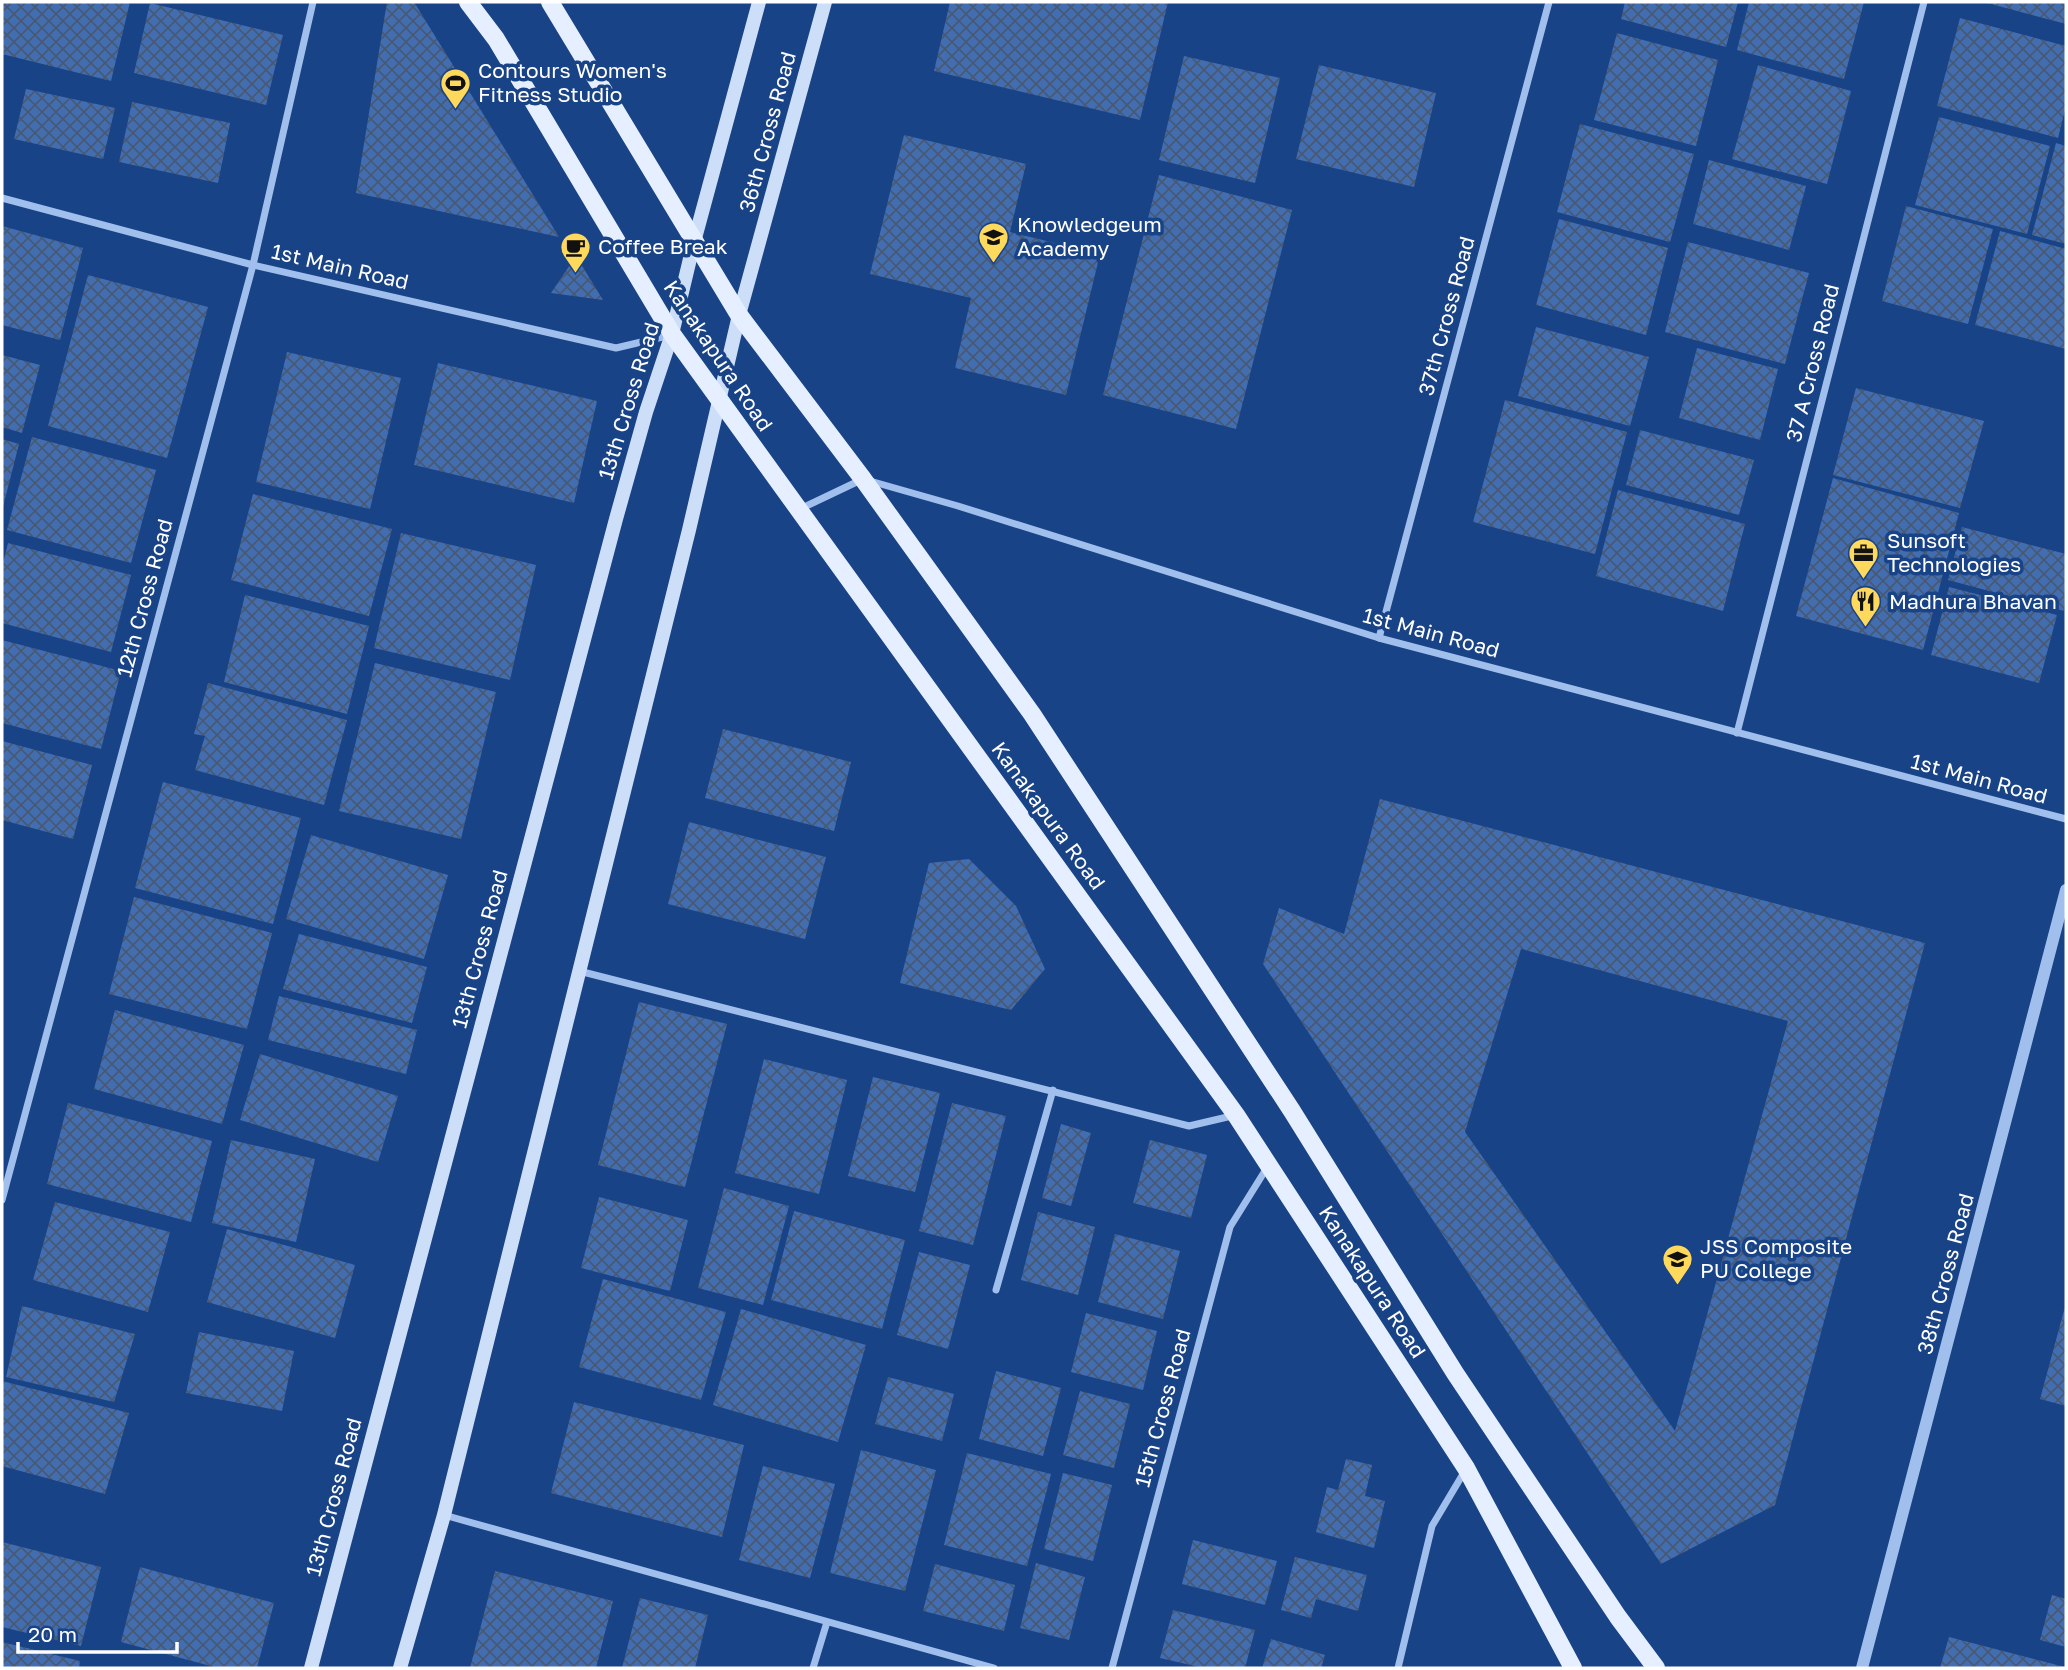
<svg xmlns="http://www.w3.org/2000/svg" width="2068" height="1670" viewBox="0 0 2068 1670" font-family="'Golos Text',sans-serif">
	<defs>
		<pattern id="building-cross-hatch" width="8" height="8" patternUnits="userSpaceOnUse" patternTransform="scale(1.75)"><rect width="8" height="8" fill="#426db0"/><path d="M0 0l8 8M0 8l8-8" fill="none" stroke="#485974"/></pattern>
	</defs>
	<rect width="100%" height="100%" fill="#194387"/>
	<g fill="url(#building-cross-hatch)" fill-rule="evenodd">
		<polygon points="2,2 130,2 111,81 2,54"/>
		<polygon points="387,2 414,2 559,237 356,193"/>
		<polygon points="950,2 1168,2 1140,120 934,71"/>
		<polygon points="1625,2 1738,2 1726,47 1621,19"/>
		<polygon points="1749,2 1864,2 1844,79 1737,50"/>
		<polygon points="1987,2 2066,2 2066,24 1987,3"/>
		<polygon points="150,3 283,35 266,105 134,73"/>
		<polygon points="1960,18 2066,46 2066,106 2058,138 1937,106"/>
		<polygon points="1617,33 1718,60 1696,146 1594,120"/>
		<polygon points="1184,56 1280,78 1255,183 1159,160"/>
		<polygon points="1319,65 1436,93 1414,187 1296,159"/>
		<polygon points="1758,65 1851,91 1827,184 1732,159"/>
		<polygon points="26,89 115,108 103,159 14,139"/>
		<polygon points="132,102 230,123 218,183 119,162"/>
		<polygon points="1939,117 2050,146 2027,234 1915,205"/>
		<polygon points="1580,124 1694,154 1670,242 1557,212"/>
		<polygon points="904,135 1026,164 1010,232 1100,254 1066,395 955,368 971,298 870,274"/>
		<polygon points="2056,143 2066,146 2066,244 2032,235"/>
		<polygon points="1709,160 1806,186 1789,250 1693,224"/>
		<polygon points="1159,175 1292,210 1236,429 1103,395"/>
		<polygon points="1906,206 1993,229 1968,324 1882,301"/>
		<polygon points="1559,219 1668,248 1646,335 1536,305"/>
		<polygon points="2,226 83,248 60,340 2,325"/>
		<polygon points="2000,231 2066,249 2066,349 1975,325"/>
		<polygon points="1688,242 1809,273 1785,364 1665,332"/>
		<polygon points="576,256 603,300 551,293"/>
		<polygon points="88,275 208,307 167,458 48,426"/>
		<polygon points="1536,327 1649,357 1630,426 1518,396"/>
		<polygon points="1697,348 1778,369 1760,440 1679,418"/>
		<polygon points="287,352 401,378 370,509 256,482"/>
		<polygon points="2,355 40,365 22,433 2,427"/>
		<polygon points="438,363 597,401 574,503 414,465"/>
		<polygon points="1856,388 1984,421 1960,508 1833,475"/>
		<polygon points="1505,400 1627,432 1595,554 1473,522"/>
		<polygon points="1640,430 1754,460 1739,515 1626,485"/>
		<polygon points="32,437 156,470 131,563 7,530"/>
		<polygon points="2,439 19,444 3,507 2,507"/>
		<polygon points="1833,478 1959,513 1923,650 1796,616"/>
		<polygon points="1618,490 1745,524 1723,611 1596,576"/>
		<polygon points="253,494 392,529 369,616 231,580"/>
		<polygon points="1962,527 2066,554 2064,611 1948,580"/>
		<polygon points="401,533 536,565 510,680 374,648"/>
		<polygon points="8,543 131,575 111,652 2,623 2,567"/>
		<polygon points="1949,587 2057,615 2039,683 1931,655"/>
		<polygon points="245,595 369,626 347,714 224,682"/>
		<polygon points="2,640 121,671 101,749 2,723"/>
		<polygon points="375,663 496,692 461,839 339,811"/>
		<polygon points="208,683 347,720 324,805 195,770 205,736 194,734"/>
		<polygon points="723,729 851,762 834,831 705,798"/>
		<polygon points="2,741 92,765 73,839 2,820"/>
		<polygon points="163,782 301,818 273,924 135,888"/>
		<path d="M1380 799 1925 943 1775 1505 1661 1564 1263 964 1279 908 1344 934ZM1521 949 1788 1021 1675 1431 1465 1132Z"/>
		<polygon points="689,822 826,857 805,939 668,904"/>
		<polygon points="311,835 448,875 424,959 286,919"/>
		<polygon points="969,859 1016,906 1045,969 1011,1010 900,983 929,863"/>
		<polygon points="134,897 272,933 247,1029 109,994"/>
		<polygon points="299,934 427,967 412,1023 283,989"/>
		<polygon points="279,996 417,1030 406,1074 268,1040"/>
		<polygon points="639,1002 727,1024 685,1187 598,1165"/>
		<polygon points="115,1010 244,1045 222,1124 94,1089"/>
		<polygon points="260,1054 398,1096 378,1162 240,1120"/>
		<polygon points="764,1059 847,1080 819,1194 735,1173"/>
		<polygon points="873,1077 940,1093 915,1192 848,1176"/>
		<polygon points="68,1103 212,1141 191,1222 47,1184"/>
		<polygon points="952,1103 1006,1116 973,1245 919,1231"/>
		<polygon points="1061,1124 1091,1133 1071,1206 1042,1198"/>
		<polygon points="231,1140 315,1159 296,1242 212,1223"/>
		<polygon points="1150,1140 1207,1155 1191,1218 1133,1203"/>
		<polygon points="724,1188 789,1206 763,1305 698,1288"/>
		<polygon points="599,1197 688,1220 670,1291 581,1268"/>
		<polygon points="55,1202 170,1232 148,1312 33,1280"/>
		<polygon points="794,1211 905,1240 882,1329 771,1300"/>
		<polygon points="1038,1212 1095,1227 1078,1295 1021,1280"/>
		<polygon points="227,1229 355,1265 335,1338 207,1302"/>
		<polygon points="1115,1234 1180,1251 1163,1319 1098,1302"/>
		<polygon points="919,1252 970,1265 948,1349 897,1335"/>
		<polygon points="603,1279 726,1312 701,1400 579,1367"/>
		<polygon points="2066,1303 2066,1406 2040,1399"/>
		<polygon points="22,1306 135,1334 114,1402 6,1377"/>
		<polygon points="741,1309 866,1345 838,1442 713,1405"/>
		<polygon points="1086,1313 1157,1331 1143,1390 1071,1372"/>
		<polygon points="199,1332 294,1351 282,1411 186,1393"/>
		<polygon points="996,1371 1061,1388 1043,1456 979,1439"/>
		<polygon points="888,1377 954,1394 942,1441 875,1424"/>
		<polygon points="2,1381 129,1413 105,1494 2,1466"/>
		<polygon points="1080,1391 1130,1404 1114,1468 1063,1455"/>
		<polygon points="574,1402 744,1445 722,1537 551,1493"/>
		<polygon points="861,1450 936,1470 905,1591 830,1573"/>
		<polygon points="967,1453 1051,1474 1027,1566 944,1545"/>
		<polygon points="1346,1459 1372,1465 1365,1496 1385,1501 1374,1548 1316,1532 1327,1487 1338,1490"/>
		<polygon points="763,1466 835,1484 810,1578 739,1560"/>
		<polygon points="1063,1473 1112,1485 1093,1561 1044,1549"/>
		<polygon points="1193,1540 1277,1561 1265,1605 1182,1584"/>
		<polygon points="2,1542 101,1567 81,1646 2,1627"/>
		<polygon points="1295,1557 1367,1575 1358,1611 1316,1599 1311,1618 1281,1610"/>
		<polygon points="1036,1563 1085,1577 1069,1640 1020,1628"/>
		<polygon points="935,1564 1015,1585 1004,1631 923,1611"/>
		<polygon points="140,1567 274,1603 257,1668 218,1668 121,1642"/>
		<polygon points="495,1571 613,1601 596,1668 470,1668"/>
		<polygon points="2052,1595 2066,1599 2066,1647 2040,1640"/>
		<polygon points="640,1598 708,1615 695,1668 622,1668"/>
		<polygon points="1173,1610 1255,1630 1245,1668 1203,1668 1160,1658"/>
		<polygon points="1949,1637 2065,1667 2065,1668 1940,1668"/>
		<polygon points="1271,1639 1325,1655 1321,1668 1262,1668"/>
		<polygon points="2,1642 80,1661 79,1668 2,1668"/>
	</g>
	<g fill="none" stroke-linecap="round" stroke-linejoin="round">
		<g stroke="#a1bfec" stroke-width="7">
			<polyline points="2,198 253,265 616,348 671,335"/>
			<polyline points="798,510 863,479 958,506 1379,638 2066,819"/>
			<polyline points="1379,638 1549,2"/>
			<polyline points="1737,733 1924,2"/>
			<polyline points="579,971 1189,1126 1236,1115"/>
			<polyline points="2,1200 253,265 313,2"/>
			<polyline points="996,1290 1053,1090"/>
			<polyline points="444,1515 994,1668"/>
			<polyline points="813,1668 827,1622"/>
			<polyline points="1112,1668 1230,1227 1268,1166"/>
			<polyline points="1398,1668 1432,1526 1466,1469"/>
		</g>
		<polyline stroke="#a1bfec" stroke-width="12" points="1862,1668 2066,890"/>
		<g stroke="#cddef9" stroke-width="14">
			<polyline points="311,1668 616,519 646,412 672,334 694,242 759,2"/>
			<polyline points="400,1668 444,1515 689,530 739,315 825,2"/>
		</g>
		<g stroke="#e6efff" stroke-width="18">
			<polyline points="468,2 496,39 672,334 1236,1115 1466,1468 1573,1668"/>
			<polyline points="550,2 739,315 863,479 1032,714 1292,1111 1455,1373 1618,1617 1656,1668"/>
		</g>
	</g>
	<defs>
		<symbol id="stadium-pin" viewBox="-11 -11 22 30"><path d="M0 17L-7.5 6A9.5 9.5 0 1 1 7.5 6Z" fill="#ffd95c" stroke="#194387"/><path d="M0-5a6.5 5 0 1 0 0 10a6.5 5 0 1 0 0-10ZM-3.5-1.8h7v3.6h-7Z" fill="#111"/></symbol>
		<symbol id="school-pin" viewBox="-11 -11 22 30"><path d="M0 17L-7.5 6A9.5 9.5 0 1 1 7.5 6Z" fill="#ffd95c" stroke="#194387"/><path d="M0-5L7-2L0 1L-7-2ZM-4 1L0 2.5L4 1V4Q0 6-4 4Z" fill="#111"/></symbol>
		<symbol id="cafe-pin" viewBox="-11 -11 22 30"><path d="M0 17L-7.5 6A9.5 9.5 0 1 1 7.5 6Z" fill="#ffd95c" stroke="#194387"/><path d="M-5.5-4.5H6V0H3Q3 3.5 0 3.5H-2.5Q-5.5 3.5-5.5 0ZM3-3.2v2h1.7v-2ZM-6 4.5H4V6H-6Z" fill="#111"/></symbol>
		<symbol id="office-pin" viewBox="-11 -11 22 30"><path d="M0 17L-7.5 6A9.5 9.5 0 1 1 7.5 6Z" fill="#ffd95c" stroke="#194387"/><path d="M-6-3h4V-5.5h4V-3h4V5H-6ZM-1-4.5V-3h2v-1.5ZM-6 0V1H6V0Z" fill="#111"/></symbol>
		<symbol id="restaurant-pin" viewBox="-11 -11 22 30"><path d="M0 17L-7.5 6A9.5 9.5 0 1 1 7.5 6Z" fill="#ffd95c" stroke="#194387"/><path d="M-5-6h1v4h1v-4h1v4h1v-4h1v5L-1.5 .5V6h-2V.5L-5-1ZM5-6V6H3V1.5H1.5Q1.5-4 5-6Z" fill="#111"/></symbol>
	</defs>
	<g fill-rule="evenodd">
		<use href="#stadium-pin" x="438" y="66" width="35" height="47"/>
		<use href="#school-pin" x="976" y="220" width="35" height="47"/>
		<use href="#cafe-pin" x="558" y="230" width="35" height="47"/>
		<use href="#office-pin" x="1846" y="536" width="35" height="47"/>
		<use href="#restaurant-pin" x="1848" y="584" width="35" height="47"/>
		<use href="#school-pin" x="1660" y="1242" width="35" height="47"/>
	</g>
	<g text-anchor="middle" stroke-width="7" stroke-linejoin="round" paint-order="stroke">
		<g font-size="21" fill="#fff" stroke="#194387" text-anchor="start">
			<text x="478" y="78">Contours Women's<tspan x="478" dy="24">Fitness Studio</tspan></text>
			<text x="1017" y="232">Knowledgeum<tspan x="1017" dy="24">Academy</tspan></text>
			<text x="598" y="254">Coffee Break</text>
			<text x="1887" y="548">Sunsoft<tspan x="1887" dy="24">Technologies</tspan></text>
			<text x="1889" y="609">Madhura Bhavan</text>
			<text x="1700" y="1254">JSS Composite<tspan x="1700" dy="24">PU College</tspan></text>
		</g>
		<g font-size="21" fill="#fff" stroke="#194387">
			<text transform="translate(768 132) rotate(-75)" y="7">36th Cross Road</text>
			<text transform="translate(340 267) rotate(13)" y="7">1st Main Road</text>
			<text transform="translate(1447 316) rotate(-75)" y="7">37th Cross Road</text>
			<text transform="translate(718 356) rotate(56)" y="7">Kanakapura Road</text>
			<text transform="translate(1813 363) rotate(-76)" y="7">37 A Cross Road</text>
			<text transform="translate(629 401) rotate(-73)" y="7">13th Cross Road</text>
			<text transform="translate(145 598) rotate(-75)" y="7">12th Cross Road</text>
			<text transform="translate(1431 633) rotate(15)" y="7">1st Main Road</text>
			<text transform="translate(1979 779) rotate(15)" y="7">1st Main Road</text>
			<text transform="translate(1048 816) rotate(54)" y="7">Kanakapura Road</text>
			<text transform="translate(480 949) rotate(-75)" y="7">13th Cross Road</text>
			<text transform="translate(1946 1274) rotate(-75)" y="7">38th Cross Road</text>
			<text transform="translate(1372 1282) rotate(57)" y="7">Kanakapura Road</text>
			<text transform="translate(1163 1408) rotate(-75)" y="7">15th Cross Road</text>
			<text transform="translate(334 1497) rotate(-75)" y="7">13th Cross Road</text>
		</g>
	</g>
	<rect width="2068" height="1670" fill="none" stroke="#ffffff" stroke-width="7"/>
	<path d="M18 1642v10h159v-10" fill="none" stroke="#ffffff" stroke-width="3.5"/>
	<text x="28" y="1642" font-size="21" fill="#ffffff" stroke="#194387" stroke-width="5" paint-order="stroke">20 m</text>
</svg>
